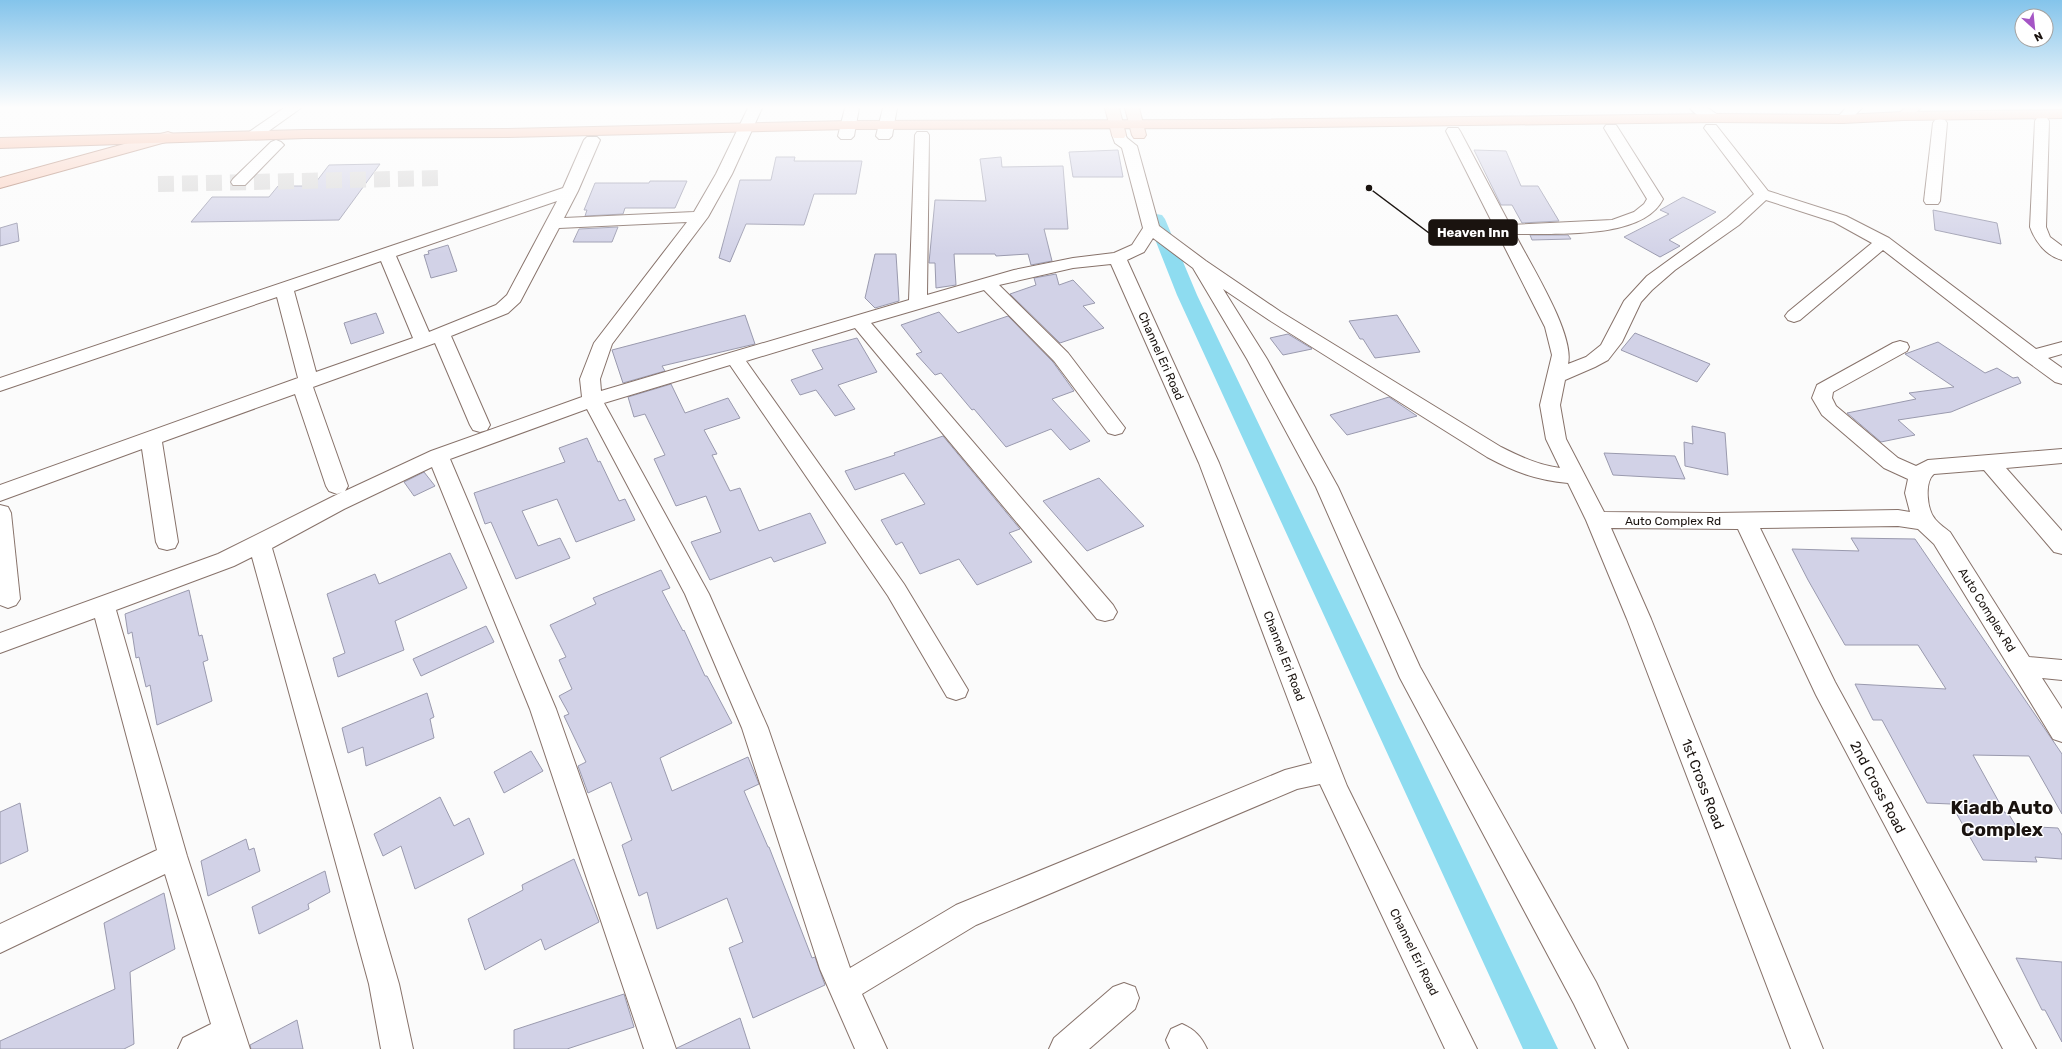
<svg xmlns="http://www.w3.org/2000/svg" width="2062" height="1049" viewBox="0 0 2062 1049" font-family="Rubik,sans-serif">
	<rect width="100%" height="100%" fill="#fbfbfb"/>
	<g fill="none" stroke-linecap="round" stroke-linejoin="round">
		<polygon fill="#8edcf0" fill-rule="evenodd" points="1156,214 1162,215 1165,219 1197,295 1558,1049 1523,1049 1177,295 1147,219 1150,215"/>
	</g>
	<g fill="#d2d2e7" stroke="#9a9aae">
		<polygon points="1118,150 1123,177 1073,177 1069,152"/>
		<polygon points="1474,150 1506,151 1521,186 1538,186 1559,221 1522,223 1512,205 1501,205"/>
		<polygon points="776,157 795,157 794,161 862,161 856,194 814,194 804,225 746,224 730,262 719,258 740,180 771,180"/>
		<polygon points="1001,157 1002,167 1063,166 1068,229 1044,229 1052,261 1031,265 1028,254 996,256 995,254 954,254 956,285 936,288 935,263 929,263 935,200 986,201 980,159"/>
		<polygon points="380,164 339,220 191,222 212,197 269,197 278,186 313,186 329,165"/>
		<polygon points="650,181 687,181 675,208 625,208 623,214 585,216 587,210 584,210 595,183 649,183"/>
		<polygon points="1683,197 1716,212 1669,240 1680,246 1660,257 1624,237 1669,214 1660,210"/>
		<polygon points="1933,210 1997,223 2001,244 1935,230"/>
		<polygon points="17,223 19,241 0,246 0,228"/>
		<polygon points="618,227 612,242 573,242 579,229"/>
		<polygon points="1530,235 1568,235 1571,239 1532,240"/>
		<polygon points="448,245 457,271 431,278 424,255 429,254 428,251"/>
		<polygon points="875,254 896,254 899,301 875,308 865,298"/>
		<polygon points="1056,274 1059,285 1073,280 1095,303 1083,306 1104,328 1060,343 1010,294 1036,285 1034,278"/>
		<polygon points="939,312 958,333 1008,316 1053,362 1074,391 1052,399 1090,441 1070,450 1051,429 1006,447 974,409 972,410 941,373 935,375 916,354 922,352 901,325"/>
		<polygon points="376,313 384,333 351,344 344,323"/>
		<polygon points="745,315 755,344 662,366 665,371 623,383 612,350"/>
		<polygon points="1397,315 1420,352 1375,358 1363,339 1360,339 1349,321"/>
		<polygon points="1635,333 1710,364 1697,382 1621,350"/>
		<polygon points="1288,334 1311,348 1312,349 1283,355 1270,338"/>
		<polygon points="857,338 877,372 838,385 855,409 835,416 816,390 800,395 791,380 823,369 812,350"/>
		<polygon points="1938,342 1985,373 1997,368 2013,378 2018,377 2021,383 1951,412 1898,420 1915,435 1881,442 1847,413 1916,399 1909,393 1954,387 1905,354"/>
		<polygon points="671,384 685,413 728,398 740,418 704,430 717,454 712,455 730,491 740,488 759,531 810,513 826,543 774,562 771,557 710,580 691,542 721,532 706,496 676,506 654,459 665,455 645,414 634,417 628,397"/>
		<polygon points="1389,397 1417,416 1347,435 1330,415"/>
		<polygon points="1692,426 1725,433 1728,475 1685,466 1684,442 1693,444"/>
		<polygon points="943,436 1020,529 1009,533 1032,562 977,585 959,559 920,574 902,542 896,545 881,520 925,504 904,473 855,490 845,471 895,455 894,453"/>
		<polygon points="587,438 598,462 600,461 619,501 625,499 635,520 576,542 557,499 522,511 538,546 560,538 570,558 516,579 491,522 485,524 474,493 565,462 559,448"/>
		<polygon points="1604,453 1675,456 1685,479 1613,475"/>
		<polygon points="424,472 435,486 414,496 404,482"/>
		<polygon points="1099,478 1144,526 1087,551 1043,501"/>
		<polygon points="1851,538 1915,539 2062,754 2062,814 2029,756 1973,755 2005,813 2008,813 2016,826 2058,828 2062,835 2062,859 2035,857 2037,862 1983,860 1951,804 1927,803 1882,720 1873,720 1855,684 1946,689 1918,645 1845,645 1808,580 1792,549 1859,551"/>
		<polygon points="450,553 467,588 395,621 404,650 338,677 333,658 345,653 327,594 375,574 379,584"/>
		<polygon points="661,570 670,588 662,591 683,631 684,630 705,676 707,676 732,723 660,758 672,791 748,757 759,784 744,791 768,847 769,847 812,958 815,957 825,985 753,1018 729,948 743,942 727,898 657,929 647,892 639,896 622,845 632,840 611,782 588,793 578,766 586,762 564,716 569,714 559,696 572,689 559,660 566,657 550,625 596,604 593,598"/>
		<polygon points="189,590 199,636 202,635 208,660 203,662 212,701 157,725 150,685 146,687 139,657 136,658 132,632 128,634 125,614"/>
		<polygon points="486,626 494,642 421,676 413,659"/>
		<polygon points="427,693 434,717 430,719 434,738 366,766 363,747 348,753 342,728"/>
		<polygon points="531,751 543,771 504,793 494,772"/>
		<polygon points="440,797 454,826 469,818 484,854 415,889 401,846 383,856 374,834"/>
		<polygon points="20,803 28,851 0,864 0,812"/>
		<polygon points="246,839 249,850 254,848 260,871 208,896 201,861"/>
		<polygon points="574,859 599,922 545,950 541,939 485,970 468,919 523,890 522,885"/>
		<polygon points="325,871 330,892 308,904 309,909 259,934 252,907"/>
		<polygon points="164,893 175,949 130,972 134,1044 124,1049 0,1049 0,1041 115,989 104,923"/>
		<polygon points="2016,958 2062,962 2062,1042 2045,1010 2042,1010"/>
		<polygon points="624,994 634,1027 567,1049 514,1049 514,1030"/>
		<polygon points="740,1018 750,1049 677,1049 677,1048"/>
		<polygon points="297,1020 303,1049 251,1049 250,1045"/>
	</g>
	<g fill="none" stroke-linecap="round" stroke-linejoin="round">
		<polyline stroke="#d9d8d8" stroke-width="16" stroke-dasharray="16 8" stroke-linecap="butt" points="158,184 440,178"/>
		<defs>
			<g id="minor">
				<polygon points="284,108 301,108 259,138 249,138 247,135 249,132"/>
				<path d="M748 108H762L732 174 708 217 612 344 600 379 601 391 909 300 915 135 917 132H927L929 135 927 295 1014 270 1073 258 1114 253 1132 245 1143 228 1122 148 1115 143 1112 135 1114 132H1124L1127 138 1137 146 1159 226 1206 261 1281 312 1501 447C1521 457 1538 465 1560 468L1546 439 1540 405 1552 355 1545 327 1446 131 1448 128H1458L1460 131 1510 225 1612 220 1634 212 1644 204 1647 199 1604 128 1606 125H1616L1618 128 1663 199C1643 240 1555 233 1515 234 1530 264 1575 334 1568 364L1586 357 1601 345 1624 301 1647 276 1727 218 1754 194 1704 128 1706 125H1716L1768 191 1846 216 1889 238 2036 349 2062 342V354L2048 358 2062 368V384L2055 382 2025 360 1883 250 1800 320 1794 322 1788 320 1785 316 1788 312 1872 243 1834 222 1766 200 1739 225 1675 270 1652 290 1641 302 1622 342 1608 360 1595 367 1565 380 1560 405 1566 439 1604 512 1714 513 1898 510 1910 512 1905 493 1908 479 1884 468 1822 415 1812 398 1817 385 1893 343 1900 341 1907 343 1909 347 1907 351 1833 392 1832 398 1836 406 1898 458 1916 466 1928 460 2062 449V463L2006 468 2062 531V554L2054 552 1984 470 1934 474C1924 482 1927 510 1935 519 1939 524 1945 528 1950 532L2029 657 2062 660V680L2042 678 2062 709V742L2053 739 1934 544 1918 529 1898 526 1760 528 1835 682 2036 1049H2003L1816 695 1738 529 1611 528 1651 619 1823 1049H1791L1627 619 1586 520 1568 483C1536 480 1515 472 1487 457L1269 320 1223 289 1267 359 1338 487 1420 667 1596 982 1628 1049H1596L1574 1004 1400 678 1316 487 1247 359 1193 268 1153 238 1144 252 1127 260 1219 463 1347 786 1477 1049H1445L1320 784 1297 789 976 925 862 994 887 1049H855L820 969 742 728 685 594 587 409 450 459 556 709 676 1049H644L530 709 432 467 344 509 272 548 399 984 413 1049H381L369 984 252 557 234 566 116 610 187 856 250 1049H178L183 1038 211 1024 165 874 0 953V924L157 850 95 618 0 653V633L218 554 342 492 337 494 329 491 326 486 295 394 162 442 178 542 175 548 167 550 159 548 156 542 142 449 0 501V485L298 378 277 297 0 391V378L563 188 584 140 587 137H597L600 140 578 191 564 218 694 212 716 174ZM557 201 507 295 496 305 429 332 396 256ZM687 222 594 343 580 379 582 397 431 451 345 491 348 486 313 387 435 343 470 425 473 430 480 432 487 430 490 425 451 336 508 313 520 302 559 228ZM381 261 413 338 316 372 294 291ZM1111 264 1199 463 1312 763 1285 770 956 905 850 968 768 728 709 594 604 403 730 365 888 596 947 697 956 700 965 697 968 690 904 584 746 361 855 328 1097 619 1105 621 1113 619 1117 612 1113 605 871 323 984 290 1054 361 1108 433 1115 435 1122 433 1125 428 1068 353 999 285 1073 268Z"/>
				<polygon points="845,108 859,108 854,136 851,139 841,139 838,136"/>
				<polygon points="883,108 897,108 892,136 889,139 879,139 876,136"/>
				<path d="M1690 108H1708L1722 118 1720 121C1711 123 1695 116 1690 108Z"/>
				<polygon points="1846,108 1862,108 1848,122 1838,122 1836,119"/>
				<path d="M2042 117 2047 118 2049 121 2046 227 2050 237 2062 246V260C2046 256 2035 241 2030 227L2035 121 2037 118Z"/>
				<polygon points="1940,119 1945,120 1947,123 1940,201 1938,204 1926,204 1924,201 1933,123 1935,120"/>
				<polygon points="276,140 281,142 284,145 281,148 245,185 233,185 231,182 233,179 271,142"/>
				<polygon points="0,505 8,507 11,513 20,599 16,605 8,608 0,605"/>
				<polygon points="1124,983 1135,987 1139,998 1135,1009 1089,1049 1049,1049 1054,1038 1113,987"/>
				<path d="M1182 1024C1195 1030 1201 1036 1207 1049H1170L1166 1040 1171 1029Z"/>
			</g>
			<g id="major">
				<polygon points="1105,108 1119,108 1126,135 1124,138 1114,138 1112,135"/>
				<polygon points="1125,108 1139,108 1146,135 1144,138 1134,138 1132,135"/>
				<polygon points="1905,108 1921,108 1908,119 1898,119 1896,116"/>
				<polygon points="168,132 173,134 176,137 173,140 0,188 0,178"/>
			</g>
			<polygon id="highway" points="2062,110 2062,118 1903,120 1843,123 1715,122 1233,128 849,129 507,137 305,138 0,148 0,138 305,130 507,129 849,121 1233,120 1715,114 1843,115 1903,112"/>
		</defs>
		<use href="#minor" stroke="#87726a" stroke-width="2"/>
		<use href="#major" stroke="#aa7864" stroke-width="2"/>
		<use href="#highway" stroke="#aa7864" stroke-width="2"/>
		<use href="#minor" fill="#fff" fill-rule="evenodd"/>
		<use href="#major" fill="#facfbe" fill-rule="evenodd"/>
		<use href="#highway" fill="#f7af92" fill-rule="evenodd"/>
	</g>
	<linearGradient id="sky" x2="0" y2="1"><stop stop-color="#84c4eb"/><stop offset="0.42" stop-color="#fdfdfd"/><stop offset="1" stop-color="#fdfdfd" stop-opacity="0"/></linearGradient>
	<rect width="2062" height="255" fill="url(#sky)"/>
	<g text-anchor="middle" stroke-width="3" stroke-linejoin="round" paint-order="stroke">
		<g font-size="12" fill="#1a130f" stroke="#fff">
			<text transform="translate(1161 356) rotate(66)" y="4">Channel Eri Road</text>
			<text x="1673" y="525">Auto Complex Rd</text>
			<text transform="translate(1987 610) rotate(58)" y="4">Auto Complex Rd</text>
			<text transform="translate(1284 656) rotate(69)" y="4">Channel Eri Road</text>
			<text transform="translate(1414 952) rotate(64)" y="4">Channel Eri Road</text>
		</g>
		<g font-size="14" fill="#1a130f" stroke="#fff">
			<text transform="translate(1703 784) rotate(69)" y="5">1st Cross Road</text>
			<text transform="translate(1878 787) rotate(62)" y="5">2nd Cross Road</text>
		</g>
		<g font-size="19" font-weight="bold" fill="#1a130f" stroke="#fff">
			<text x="2002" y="814">Kiadb Auto<tspan x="2002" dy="22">Complex</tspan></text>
		</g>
	</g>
	<path fill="none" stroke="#1a130f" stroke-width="1.5" d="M1369 188L1429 233"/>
	<circle fill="#1a130f" stroke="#fff" stroke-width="1.5" cx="1369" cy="188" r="4"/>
	<rect fill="#1a130f" stroke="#1a130f" stroke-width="1.5" x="1429" y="220" width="88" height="25" rx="4"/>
	<g font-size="13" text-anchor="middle" font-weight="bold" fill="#fff">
		<text x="1473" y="237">Heaven Inn</text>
	</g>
	<g transform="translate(2034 28) rotate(153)"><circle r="19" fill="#ffffff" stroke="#a3a19f"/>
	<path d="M0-3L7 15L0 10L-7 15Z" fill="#a555c5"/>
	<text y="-6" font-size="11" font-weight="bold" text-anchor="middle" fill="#1a130f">N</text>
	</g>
</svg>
